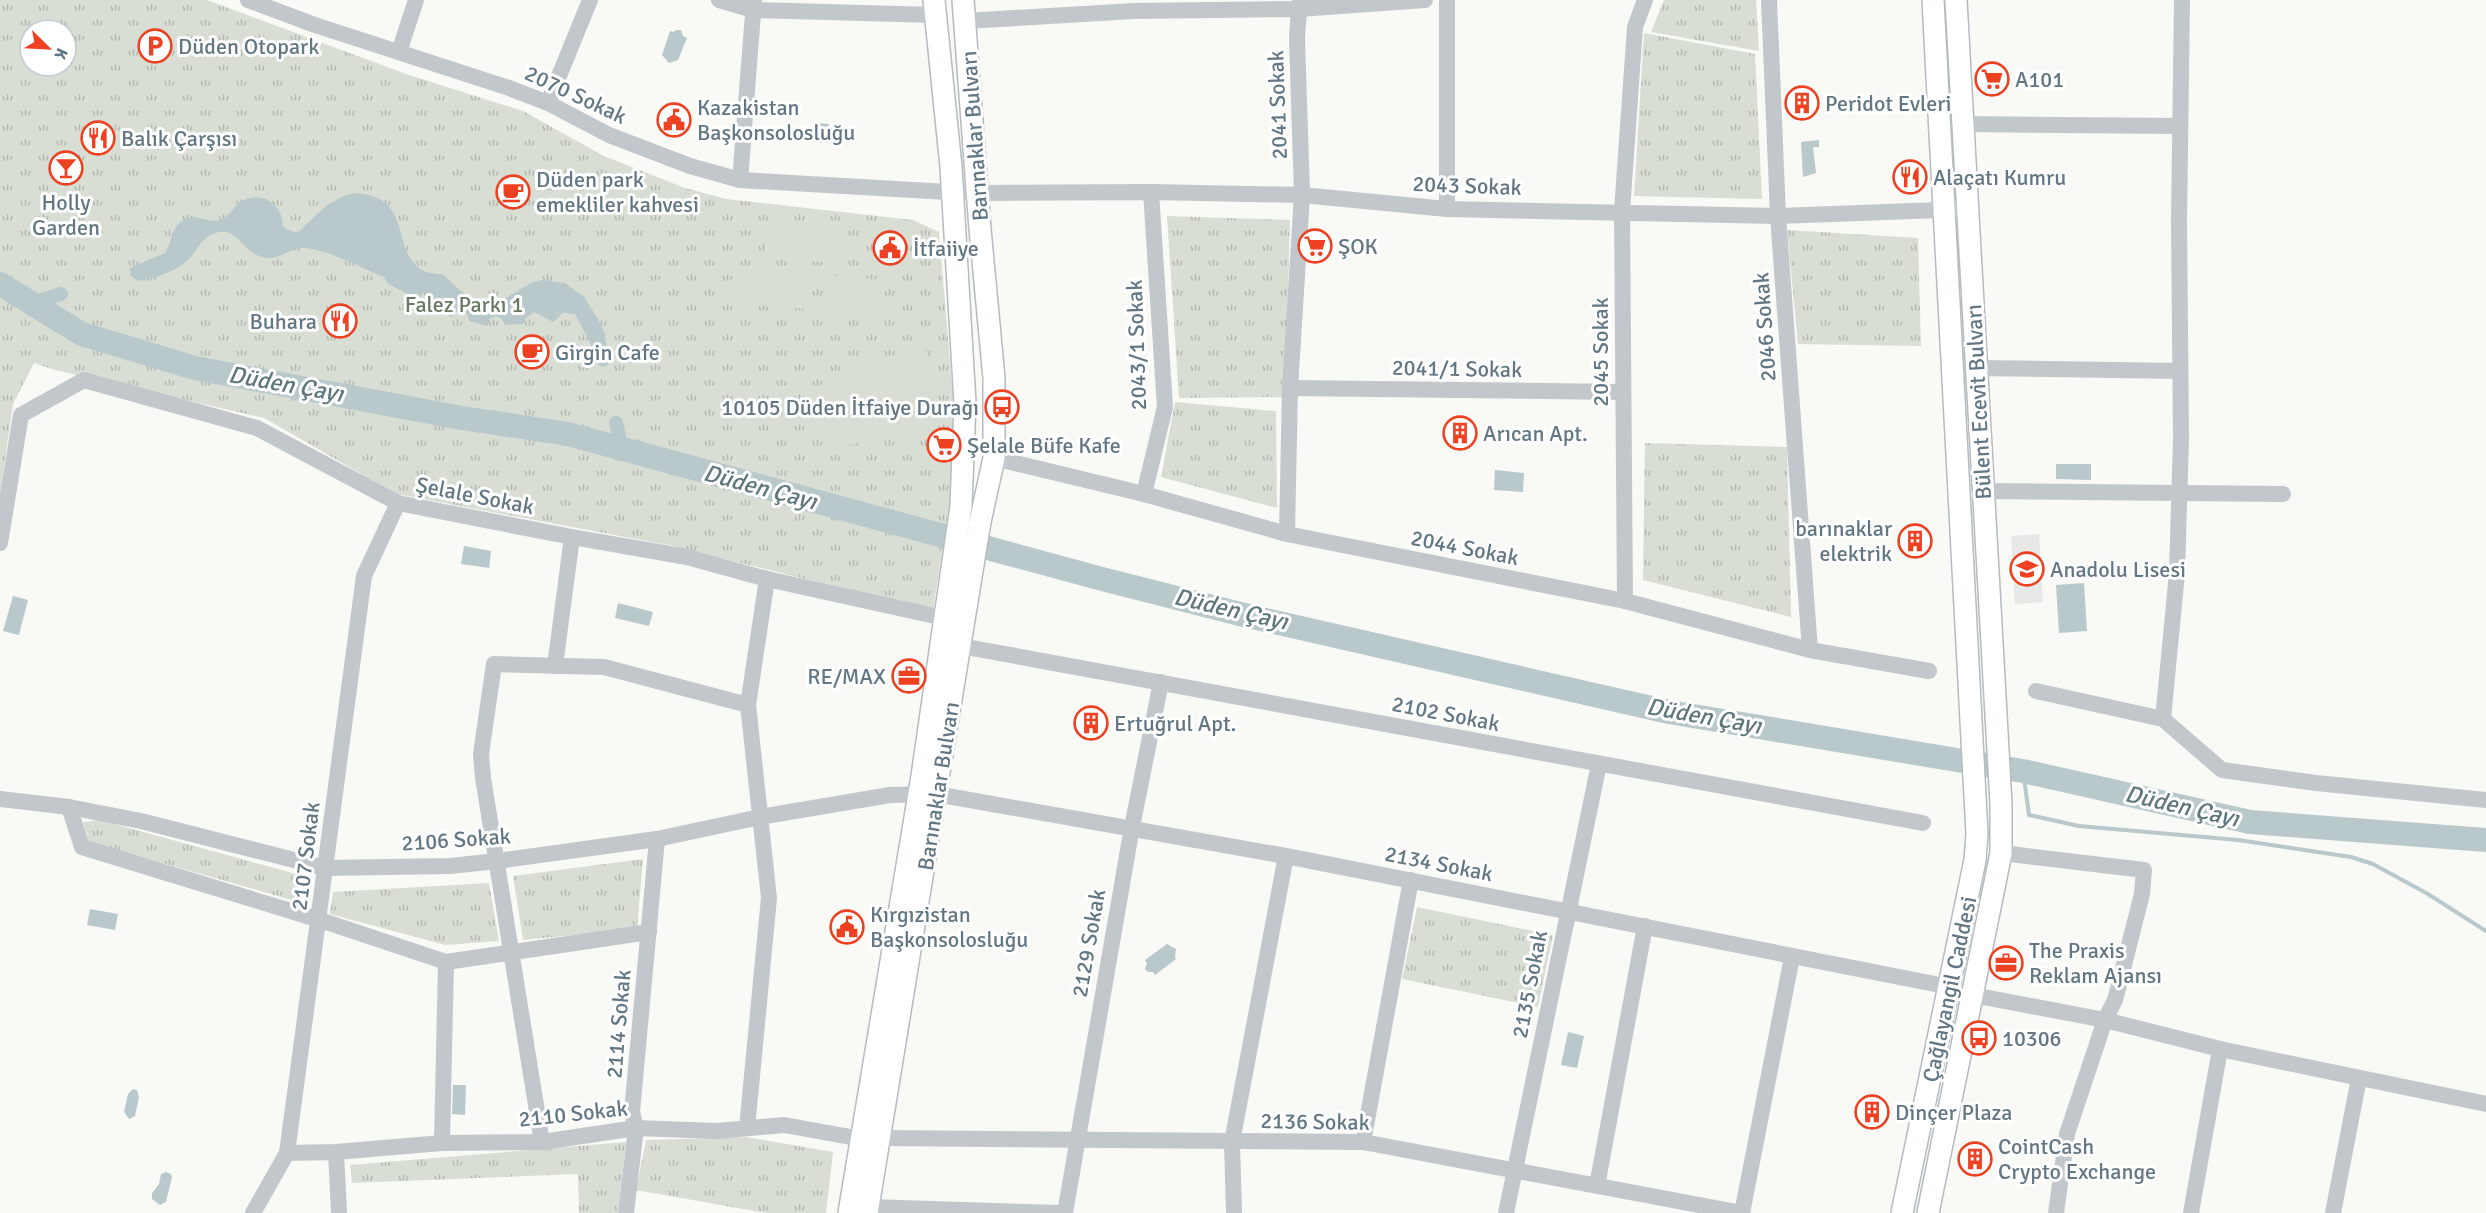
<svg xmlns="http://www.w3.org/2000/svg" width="2486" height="1213" viewBox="0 0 2486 1213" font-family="Signika,sans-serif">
	<defs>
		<pattern id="grass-tufts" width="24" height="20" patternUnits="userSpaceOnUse" patternTransform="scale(1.5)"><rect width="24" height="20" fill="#d9ded5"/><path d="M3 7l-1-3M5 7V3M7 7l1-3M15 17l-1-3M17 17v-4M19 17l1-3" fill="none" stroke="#b3b9b2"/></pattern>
	</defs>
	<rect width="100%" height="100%" fill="#f9f9f6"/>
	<polygon fill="#e7e9e7" points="2039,534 2043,602 2015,604 2011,536"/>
	<g fill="url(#grass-tufts)" fill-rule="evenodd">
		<path d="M0 0H207L406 74 523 111 604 156 685 188 726 199 913 220 939 232 954 409 951 492 933 611 673 546 396 494 264 418 55 370 34 363 13 404 0 495ZM30 30H66V66H30Z"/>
		<polygon points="1664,0 1756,0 1759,51 1651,32"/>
		<polygon points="1644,33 1755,54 1762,199 1634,196"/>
		<polygon points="1167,216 1290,220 1285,397 1179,398"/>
		<polygon points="1787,230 1918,238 1921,346 1798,344"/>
		<polygon points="1175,402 1276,411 1277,508 1161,477"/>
		<polygon points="1645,443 1787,447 1791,617 1643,580"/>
		<polygon points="100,820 307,877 302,903 89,842 83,822"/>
		<polygon points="643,859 637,929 523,940 513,876"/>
		<polygon points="489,883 499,941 445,945 330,914 333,892"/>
		<polygon points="1417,907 1553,935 1538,1007 1402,979"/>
		<polygon points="746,1137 833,1152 826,1213 766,1213 636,1190 646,1140"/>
		<polygon points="626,1142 618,1213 579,1213 578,1174 352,1183 350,1165"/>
	</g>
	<g fill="#d9ded5">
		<polygon points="767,223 848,229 846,264 765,258"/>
		<polygon points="740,269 810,274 808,309 737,304"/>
		<polygon points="826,275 886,280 883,315 823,310"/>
		<polygon points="924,342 933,394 912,431 832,449 817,387"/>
	</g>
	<g fill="#b8c8cb">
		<polygon points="677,30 681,30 683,36 687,38 678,60 669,63 662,55 670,31 673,32"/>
		<polygon points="817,123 829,124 828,143 816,143"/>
		<polygon points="1819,140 1819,147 1813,147 1816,173 1803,177 1801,142"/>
		<path d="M357 193C415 199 390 251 422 270 428 274 437 273 444 275 459 289 472 305 494 305L531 283 542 280 565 283 584 297 598 319 605 334 608 365 603 367 599 365 587 336 575 314 563 313 553 322 534 312 526 318 523 324 505 325 502 319 496 316 490 319 487 326 469 321 468 315 463 311 456 312 452 317 431 308 434 302 429 294 422 293 416 299 387 283 384 277C361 268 330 251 307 248 289 246 278 264 259 256 241 249 236 224 213 234 202 238 196 252 188 260 175 272 155 278 138 281L130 275V269L134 266 165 253C172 243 171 228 182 221 196 210 208 226 222 219 229 216 233 208 239 203 252 193 271 196 279 211 282 216 282 223 284 228L297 233 327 205 346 195Z"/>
		<polygon points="2056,464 2091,464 2091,480 2056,479"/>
		<polygon points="1495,470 1524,473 1523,492 1494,490"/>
		<polygon points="464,546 491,551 489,568 461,564"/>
		<polygon points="2084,583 2087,631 2059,633 2056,585"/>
		<polygon points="13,596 28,600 19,635 3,631"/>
		<polygon points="618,603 653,612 649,626 615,618"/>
		<polygon points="90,909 118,914 115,930 87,925"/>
		<polygon points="1167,944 1176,949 1175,956 1176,959 1155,975 1153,972 1148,972 1145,969 1147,963 1145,960"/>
		<polygon points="1568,1032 1584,1036 1577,1068 1561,1065"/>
		<polygon points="453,1085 466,1085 465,1115 452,1114"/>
		<polygon points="133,1089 137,1090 139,1097 135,1116 129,1119 124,1112 128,1094"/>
		<polygon points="166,1172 171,1174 172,1177 166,1202 160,1205 152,1199 152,1193 159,1184 161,1174"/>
	</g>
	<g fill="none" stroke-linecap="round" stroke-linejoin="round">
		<polyline stroke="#b8c8cb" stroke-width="4" points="2023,771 2029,815 2079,826 2238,840 2351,857 2373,864 2428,894 2486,931"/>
		<g stroke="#b8c8cb" stroke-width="14">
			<polyline points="31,303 61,294"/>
			<polyline points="616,423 622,449"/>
		</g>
		<polyline stroke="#b8c8cb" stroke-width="24" points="0,284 82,334 195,368 462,418 568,434 1102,579 1248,616 1669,712 2023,771 2250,822 2486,840"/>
		<defs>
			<g id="major">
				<polyline points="849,1213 922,776 961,506 965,403 951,167 934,0"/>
				<polyline points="867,1213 980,522 994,458 994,378 980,229 963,0"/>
				<polyline points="1902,1213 1975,860 1977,834 1933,0"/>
				<polyline points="1928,1213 2001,853 2001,804 1956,0"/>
			</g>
		</defs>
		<use href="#major" stroke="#b5bbbf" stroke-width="24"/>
		<g stroke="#c2c7cb" stroke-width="16">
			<polyline points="248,0 315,25 509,88 548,103 609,135 690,166 740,180 965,193 1151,192 1302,195 1447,209 1778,216 1967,209"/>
			<polyline points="719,0 753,10 935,15"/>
			<polyline points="1300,0 1299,9 1425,0"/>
			<polyline points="1769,0 1778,216 1810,650"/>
			<polyline points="965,21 1134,11 1299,9 1297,38 1302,195 1290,388 1287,534"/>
			<polyline points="399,52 416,0"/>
			<polyline points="548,103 590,0"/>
			<polyline points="1963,124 2180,126"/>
			<polyline points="740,180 754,1"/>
			<polyline points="1447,209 1447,0"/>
			<polyline points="1976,368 2180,371"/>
			<polyline points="1290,388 1623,392"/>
			<polyline points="994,458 1144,494 1287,534 1625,601 1810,650 1929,671"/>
			<polyline points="1983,491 2283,494"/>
			<polyline points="1144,494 1165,407 1151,192"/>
			<polyline points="0,543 21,415 84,380 257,428 398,503 572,537 687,557 767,579 944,618"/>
			<polyline points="1625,601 1622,211 1635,27 1645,0"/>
			<polyline points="961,646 1923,823"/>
			<polyline points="555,666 572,537"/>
			<polyline points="2036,691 2163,719 2177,573 2181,438 2179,221 2182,0"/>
			<polyline points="2163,719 2222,770 2316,783 2486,800"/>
			<polyline points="0,799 69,807 141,821 325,868 450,866 497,861 657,839 760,817 890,795 936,794 1286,856 1950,987"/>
			<polyline points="69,807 82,847 320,920 446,962 649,932"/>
			<polyline points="2001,853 2144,870 2142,894 2115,1000 2105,1020 2067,1134 2056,1213"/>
			<polyline points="1973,995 2105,1020 2220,1049 2486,1104"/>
			<polyline points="747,1128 769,898 748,705"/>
			<polyline points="880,1138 1363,1142 1742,1213"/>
			<polyline points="542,1142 483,778 481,754 494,664 604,667 748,705 767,579"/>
			<polyline points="1363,1142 1411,880"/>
			<polyline points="442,1143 446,962"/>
			<polyline points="336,1152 339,1213"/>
			<polyline points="287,1153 336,1152 442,1143 542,1142 636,1128 717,1131 784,1125 862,1139"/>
			<polyline points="1597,1186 1645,926"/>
			<polyline points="868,1207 1059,1213"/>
			<polyline points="253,1213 287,1153 364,576 398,503"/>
			<polyline points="626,1213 636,1128 632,1112 657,839"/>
			<polyline points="1065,1213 1132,827 1161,682"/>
			<polyline points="1234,1213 1232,1142 1286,856"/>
			<polyline points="1506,1213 1599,764"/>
			<polyline points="1742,1213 1792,957"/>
			<polyline points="2191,1213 2220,1049"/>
			<polyline points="2333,1213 2359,1078"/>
		</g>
		<use href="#major" stroke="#fff" stroke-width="21"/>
	</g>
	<defs>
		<symbol id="parking-ring" viewBox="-11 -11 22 22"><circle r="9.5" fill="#fff" stroke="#ed4122" stroke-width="1.5"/><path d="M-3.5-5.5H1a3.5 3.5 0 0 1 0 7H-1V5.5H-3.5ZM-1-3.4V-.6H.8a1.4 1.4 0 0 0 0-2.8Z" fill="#ed4122"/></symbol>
		<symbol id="supermarket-ring" viewBox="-11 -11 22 22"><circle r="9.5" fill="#fff" stroke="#ed4122" stroke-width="1.5"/><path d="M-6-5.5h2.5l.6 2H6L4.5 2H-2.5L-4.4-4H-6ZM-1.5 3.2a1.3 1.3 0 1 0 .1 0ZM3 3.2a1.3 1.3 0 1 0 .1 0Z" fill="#ed4122"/></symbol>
		<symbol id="building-ring" viewBox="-11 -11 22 22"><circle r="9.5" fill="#fff" stroke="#ed4122" stroke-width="1.5"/><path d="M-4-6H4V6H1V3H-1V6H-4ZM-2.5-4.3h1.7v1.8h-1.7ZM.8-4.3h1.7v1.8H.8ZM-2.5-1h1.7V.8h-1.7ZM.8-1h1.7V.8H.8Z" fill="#ed4122"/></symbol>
		<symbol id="civic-ring" viewBox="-11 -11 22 22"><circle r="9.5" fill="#fff" stroke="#ed4122" stroke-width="1.5"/><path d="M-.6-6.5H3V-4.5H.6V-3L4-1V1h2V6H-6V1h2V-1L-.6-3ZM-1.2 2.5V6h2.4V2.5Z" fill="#ed4122"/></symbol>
		<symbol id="restaurant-ring" viewBox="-11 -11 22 22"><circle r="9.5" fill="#fff" stroke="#ed4122" stroke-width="1.5"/><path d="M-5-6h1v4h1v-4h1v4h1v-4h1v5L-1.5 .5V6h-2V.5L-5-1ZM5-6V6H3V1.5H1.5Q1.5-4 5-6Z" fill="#ed4122"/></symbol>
		<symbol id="bar-ring" viewBox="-11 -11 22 22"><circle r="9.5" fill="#fff" stroke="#ed4122" stroke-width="1.5"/><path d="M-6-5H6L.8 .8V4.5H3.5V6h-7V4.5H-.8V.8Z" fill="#ed4122"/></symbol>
		<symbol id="cafe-ring" viewBox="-11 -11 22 22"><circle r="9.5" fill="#fff" stroke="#ed4122" stroke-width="1.5"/><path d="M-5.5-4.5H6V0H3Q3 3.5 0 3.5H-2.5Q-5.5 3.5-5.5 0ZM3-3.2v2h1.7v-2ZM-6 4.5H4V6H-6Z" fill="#ed4122"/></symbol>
		<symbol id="bus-ring" viewBox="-11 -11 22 22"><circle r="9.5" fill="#fff" stroke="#ed4122" stroke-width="1.5"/><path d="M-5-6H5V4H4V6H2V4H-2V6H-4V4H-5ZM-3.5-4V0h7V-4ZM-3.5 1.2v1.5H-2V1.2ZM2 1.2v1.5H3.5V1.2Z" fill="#ed4122"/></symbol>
		<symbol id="school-ring" viewBox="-11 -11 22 22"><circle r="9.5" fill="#fff" stroke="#ed4122" stroke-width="1.5"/><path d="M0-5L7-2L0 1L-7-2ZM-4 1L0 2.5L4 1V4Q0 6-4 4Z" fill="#ed4122"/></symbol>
		<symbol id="office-ring" viewBox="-11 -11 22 22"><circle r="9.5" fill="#fff" stroke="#ed4122" stroke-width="1.5"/><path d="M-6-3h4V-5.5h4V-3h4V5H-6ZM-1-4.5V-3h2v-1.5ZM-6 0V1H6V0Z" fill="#ed4122"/></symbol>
	</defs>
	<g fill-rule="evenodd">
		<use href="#parking-ring" x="136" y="27" width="38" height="38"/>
		<use href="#supermarket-ring" x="1973" y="60" width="38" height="38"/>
		<use href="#building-ring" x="1783" y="84" width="38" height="38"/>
		<use href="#civic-ring" x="655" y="101" width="38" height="38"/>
		<use href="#restaurant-ring" x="79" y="119" width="38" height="38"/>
		<use href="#bar-ring" x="47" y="149" width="38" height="38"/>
		<use href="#restaurant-ring" x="1891" y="158" width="38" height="38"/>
		<use href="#cafe-ring" x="494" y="173" width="38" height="38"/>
		<use href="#supermarket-ring" x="1296" y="227" width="38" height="38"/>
		<use href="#civic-ring" x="871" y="229" width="38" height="38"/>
		<use href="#restaurant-ring" x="321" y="302" width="38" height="38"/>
		<use href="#cafe-ring" x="513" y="333" width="38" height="38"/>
		<use href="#bus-ring" x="983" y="388" width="38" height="38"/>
		<use href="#building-ring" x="1441" y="414" width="38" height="38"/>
		<use href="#supermarket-ring" x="925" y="426" width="38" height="38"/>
		<use href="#building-ring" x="1896" y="522" width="38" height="38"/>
		<use href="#school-ring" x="2008" y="550" width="38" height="38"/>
		<use href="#office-ring" x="890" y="657" width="38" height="38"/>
		<use href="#building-ring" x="1072" y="704" width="38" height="38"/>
		<use href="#civic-ring" x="828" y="908" width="38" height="38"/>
		<use href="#office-ring" x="1987" y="944" width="38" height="38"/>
		<use href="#bus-ring" x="1960" y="1019" width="38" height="38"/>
		<use href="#building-ring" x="1853" y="1093" width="38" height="38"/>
		<use href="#building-ring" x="1956" y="1140" width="38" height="38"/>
	</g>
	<g text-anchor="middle" stroke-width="6" stroke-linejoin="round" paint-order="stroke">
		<g font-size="22" fill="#627783" stroke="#fff" text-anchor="start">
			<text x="178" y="54">Düden Otopark</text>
			<text x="2015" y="87">A101</text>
			<text x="1825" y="111">Peridot Evleri</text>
			<text x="697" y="115">Kazakistan<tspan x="697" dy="25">Başkonsolosluğu</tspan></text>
			<text x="121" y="146">Balık Çarşısı</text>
			<text x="1933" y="185">Alaçatı Kumru</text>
			<text x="536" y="187">Düden park<tspan x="536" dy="25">emekliler kahvesi</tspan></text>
			<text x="66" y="210" text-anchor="middle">Holly<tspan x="66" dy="25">Garden</tspan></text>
			<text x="1338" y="254">ŞOK</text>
			<text x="913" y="256">İtfaiiye</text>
			<text x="317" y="329" text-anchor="end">Buhara</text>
			<text x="555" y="360">Girgin Cafe</text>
			<text x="979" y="415" text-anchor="end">10105 Düden İtfaiye Durağı</text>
			<text x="1483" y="441">Arıcan Apt.</text>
			<text x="967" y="453">Şelale Büfe Kafe</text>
			<text x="1892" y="536" text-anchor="end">barınaklar<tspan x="1892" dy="25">elektrik</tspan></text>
			<text x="2050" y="577">Anadolu Lisesi</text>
			<text x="886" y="684" text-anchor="end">RE/MAX</text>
			<text x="1114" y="731">Ertuğrul Apt.</text>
			<text x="870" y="922">Kırgızistan<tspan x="870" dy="25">Başkonsolosluğu</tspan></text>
			<text x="2029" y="958">The Praxis<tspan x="2029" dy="25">Reklam Ajansı</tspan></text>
			<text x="2002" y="1046">10306</text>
			<text x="1895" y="1120">Dinçer Plaza</text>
			<text x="1998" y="1154">CointCash<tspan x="1998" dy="25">Crypto Exchange</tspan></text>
		</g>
		<g font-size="22" fill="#627783" stroke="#fff">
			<text transform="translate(576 94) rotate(25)" y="8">2070 Sokak</text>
			<text transform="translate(1277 105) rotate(-92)" y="8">2041 Sokak</text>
			<text transform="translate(974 136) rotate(-94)" y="8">Barınaklar Bulvarı</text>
			<text transform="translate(1467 185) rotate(2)" y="8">2043 Sokak</text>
			<text transform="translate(1764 327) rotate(-94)" y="8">2046 Sokak</text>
			<text transform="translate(1136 345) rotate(-92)" y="8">2043/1 Sokak</text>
			<text transform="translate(1600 352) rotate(-90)" y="8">2045 Sokak</text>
			<text transform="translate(1457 368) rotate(1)" y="8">2041/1 Sokak</text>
			<text transform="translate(1978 402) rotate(-93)" y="8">Bülent Ecevit Bulvarı</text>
			<text transform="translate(475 495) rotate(11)" y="8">Şelale Sokak</text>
			<text transform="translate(1465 547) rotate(11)" y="8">2044 Sokak</text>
			<text transform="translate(1446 713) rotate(11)" y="8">2102 Sokak</text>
			<text transform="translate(938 786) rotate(-81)" y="8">Barınaklar Bulvarı</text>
			<text transform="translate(456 839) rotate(-4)" y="8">2106 Sokak</text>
			<text transform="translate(305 856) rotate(-83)" y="8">2107 Sokak</text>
			<text transform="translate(1439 863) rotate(11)" y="8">2134 Sokak</text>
			<text transform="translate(1088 943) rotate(-80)" y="8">2129 Sokak</text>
			<text transform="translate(1529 984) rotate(-79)" y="8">2135 Sokak</text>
			<text transform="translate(1949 989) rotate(-78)" y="8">Çağlayangil Caddesi</text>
			<text transform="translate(618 1024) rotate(-85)" y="8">2114 Sokak</text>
			<text transform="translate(573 1113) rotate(-6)" y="8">2110 Sokak</text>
			<text transform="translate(1315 1121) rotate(1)" y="8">2136 Sokak</text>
		</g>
		<g font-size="22" fill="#687a62" stroke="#fff">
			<text x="464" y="312">Falez Parkı 1</text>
		</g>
		<g font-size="24" font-style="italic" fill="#5d777d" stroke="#fff">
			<text transform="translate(286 384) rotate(10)" y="8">Düden Çayı</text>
			<text transform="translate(760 487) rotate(15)" y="8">Düden Çayı</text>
			<text transform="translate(1231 609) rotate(13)" y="8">Düden Çayı</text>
			<text transform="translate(1704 716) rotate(10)" y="8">Düden Çayı</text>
			<text transform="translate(2182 806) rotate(13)" y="8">Düden Çayı</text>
		</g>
	</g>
	<g transform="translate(48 48) rotate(114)"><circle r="28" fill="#ffffff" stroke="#c0c9cd" stroke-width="1.5"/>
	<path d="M0-4.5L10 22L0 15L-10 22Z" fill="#ed4122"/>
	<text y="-9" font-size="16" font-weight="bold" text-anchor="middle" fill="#627783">K</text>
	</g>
</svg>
